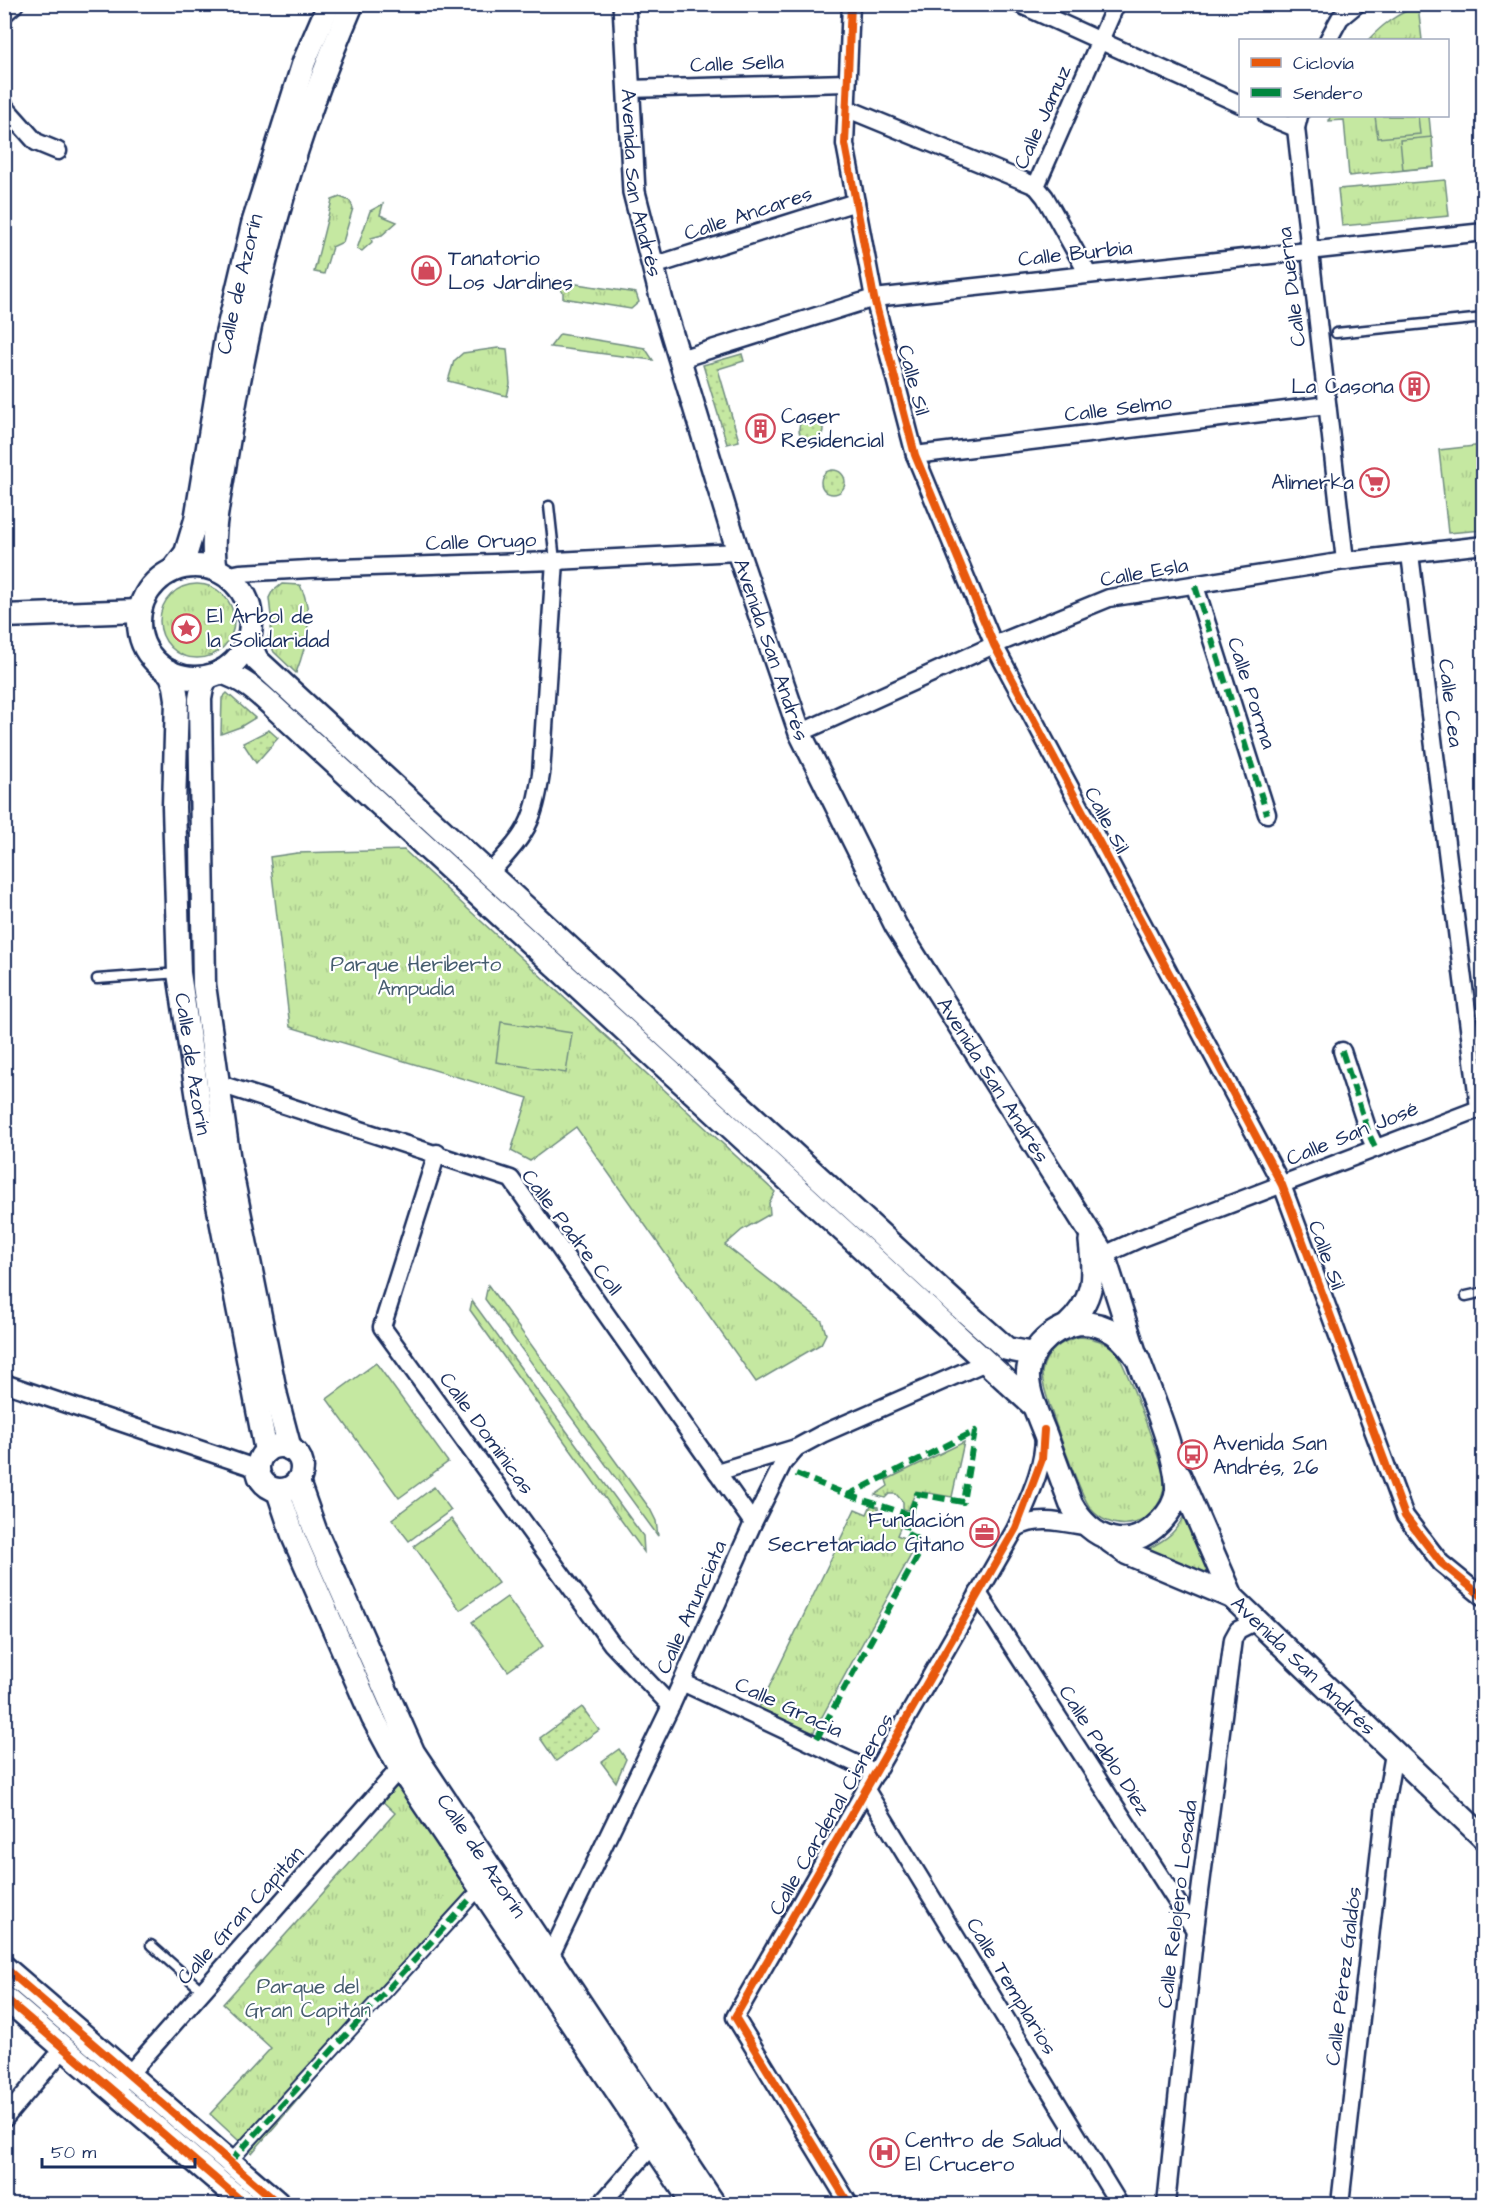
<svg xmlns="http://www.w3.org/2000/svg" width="1488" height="2209" viewBox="0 0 1488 2209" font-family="'Architects Daughter',sans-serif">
	<defs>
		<pattern id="grass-tufts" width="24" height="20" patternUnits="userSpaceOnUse" patternTransform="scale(1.5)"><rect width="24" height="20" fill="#c5e8a1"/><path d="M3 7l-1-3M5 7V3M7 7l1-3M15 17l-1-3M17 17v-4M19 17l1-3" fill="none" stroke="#a9c78d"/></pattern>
		<pattern id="garden-dots" width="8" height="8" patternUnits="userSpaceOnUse" patternTransform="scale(1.5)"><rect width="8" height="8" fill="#c5e8a1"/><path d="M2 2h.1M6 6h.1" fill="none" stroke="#a9c78d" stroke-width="1.8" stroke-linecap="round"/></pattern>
	</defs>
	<rect width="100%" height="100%" fill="#fff"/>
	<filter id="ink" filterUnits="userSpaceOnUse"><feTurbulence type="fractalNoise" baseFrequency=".0167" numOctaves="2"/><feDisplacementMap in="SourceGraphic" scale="12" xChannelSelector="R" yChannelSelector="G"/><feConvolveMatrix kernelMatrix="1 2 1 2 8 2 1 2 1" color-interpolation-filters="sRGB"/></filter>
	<g filter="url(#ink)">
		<g fill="url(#grass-tufts)" stroke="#708c80" stroke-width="1.5">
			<path d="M1418 6 1422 40H1368C1383 24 1397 14 1418 6Z"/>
			<polygon points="1330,116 1429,116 1434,167 1349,176 1344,120 1329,121"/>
			<polygon points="1445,180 1449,216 1342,226 1338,189"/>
			<polygon points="340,197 350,201 353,208 343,242 332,247 324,274 314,272 332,200"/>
			<polygon points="383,204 380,215 397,222 382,235 371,238 372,242 362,251 357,249 370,211"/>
			<polygon points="550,280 636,293 639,302 631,309 563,298 563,292"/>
			<polygon points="560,334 645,348 653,360 550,347"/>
			<polygon points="498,348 507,349 510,384 507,396 448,381 454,361 463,353"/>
			<polygon points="1483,445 1483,530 1448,533 1439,450"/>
			<path d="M282 584 300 585C315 614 307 644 296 673L274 652 268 639 272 625 269 598 272 592Z"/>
			<circle cx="197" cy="621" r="37"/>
			<polygon points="227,693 255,718 240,727 221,734 222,698"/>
			<polygon points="404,850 775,1192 769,1203 770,1214 742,1230 725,1245 822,1321 826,1334 821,1344 756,1382 576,1127 530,1161 511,1151 528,1098 290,1027 270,857 297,853"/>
			<polygon points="488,1285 650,1509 656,1521 658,1536 485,1299"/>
			<polygon points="472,1301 643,1536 644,1552 470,1310"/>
			<path d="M1079 1337C1094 1338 1106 1341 1116 1352 1125 1363 1163 1465 1164 1480 1165 1490 1162 1498 1157 1506 1142 1530 1108 1530 1091 1509 1081 1497 1040 1387 1042 1372 1045 1352 1061 1341 1079 1337Z"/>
			<polygon points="964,1442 952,1497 916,1491 908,1510 903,1509 903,1502 896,1494 889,1494 885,1498 875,1495 888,1486 886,1480"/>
			<path d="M871 1505 878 1507C878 1515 883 1518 890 1521L900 1515 905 1517 897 1535 917 1544 813 1733 759 1708 855 1509 867 1514Z"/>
			<path d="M1188 1508 1214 1575 1210 1578 1146 1550C1169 1538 1176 1533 1188 1508Z"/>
			<polygon points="619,1749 626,1759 616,1782 601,1762"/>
			<polygon points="392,1783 402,1792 472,1897 252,2153 210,2114 271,2048 223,2004 395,1813 379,1798"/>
		</g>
		<g fill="url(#garden-dots)" stroke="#708c80" stroke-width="1.5">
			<polygon points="742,354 744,361 718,369 739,441 727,444 703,365"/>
			<circle cx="811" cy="429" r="12"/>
			<circle cx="833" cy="482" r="12"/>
			<polygon points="269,730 278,738 256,763 243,743"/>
			<polygon points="582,1707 599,1730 556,1761 540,1738"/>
		</g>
		<g fill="#c5e8a1" stroke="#708c80" stroke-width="1.5">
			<polygon points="1375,116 1418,116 1420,134 1378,138"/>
			<polygon points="1432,137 1434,167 1403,170 1400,140"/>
			<polygon points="501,1022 572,1033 566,1073 496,1062"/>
			<polygon points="376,1363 448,1462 399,1498 327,1399"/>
			<polygon points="434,1487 451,1510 409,1541 392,1519"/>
			<polygon points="451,1519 498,1583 460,1610 414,1546"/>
			<polygon points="507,1597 543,1646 508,1671 472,1622"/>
		</g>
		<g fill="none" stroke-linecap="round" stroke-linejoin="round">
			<defs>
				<g id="service">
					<polyline points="1336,333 1484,318"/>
					<polyline points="549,506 555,561"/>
					<polyline points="97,979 179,973"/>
					<polyline points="1466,1296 1484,1292"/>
					<polyline points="151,1945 196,1985"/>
				</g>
				<polyline id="pedestrian" points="230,2162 472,1897"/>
				<g id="minor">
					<polyline points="851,4 845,144 874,298 915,455 994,645 1282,1185 1405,1516 1441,1563 1484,1598"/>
					<polyline points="1019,4 1240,104"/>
					<polyline points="4,14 15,4"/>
					<polyline points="1328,40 1340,18 1357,4"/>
					<polyline points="628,89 847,83"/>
					<polyline points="4,106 36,142 58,151"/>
					<polyline points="848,109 1036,186"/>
					<polyline points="1267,116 1296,128"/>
					<polyline points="1299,116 1296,128 1345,561"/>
					<polyline points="653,266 856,202"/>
					<polyline points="1088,274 1045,197 1036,186 1116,4"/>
					<polyline points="680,359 874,298 1484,232"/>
					<polyline points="915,455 1327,405"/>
					<polyline points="1410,554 1479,1108"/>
					<polyline points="226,576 240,573 309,569 555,561 738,552"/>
					<polyline points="1195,586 1267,814"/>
					<polyline points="800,733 994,645 1109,598 1345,561 1484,545"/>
					<path d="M489 874C500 861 514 848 523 833 534 816 538 794 541 774L555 561"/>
					<polyline points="1342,1051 1369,1134 1375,1147"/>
					<polyline points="217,1083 511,1179 753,1523"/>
					<polyline points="437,1153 382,1327 612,1644 671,1706"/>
					<polyline points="1104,1255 1139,1239 1484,1107"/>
					<polyline points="4,1383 258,1469"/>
					<polyline points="717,1472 796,1448"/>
					<path d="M1016 1528C1038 1515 1065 1523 1088 1527"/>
					<polyline points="978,1593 1195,1930"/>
					<polyline points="682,1682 876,1773"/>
					<polyline points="866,1790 1119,2204"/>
					<polyline points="541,1962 550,1957 557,1942 671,1706 753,1523 783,1463 796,1448 822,1434 986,1362"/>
					<polyline points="122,2082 400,1768"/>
					<polyline points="4,2119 64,2048"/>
					<polyline points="601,2204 660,2137"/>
					<path d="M849 2204 735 2017 1016 1528C1028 1499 1044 1469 1044 1436"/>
					<polyline points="1166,2204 1195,1930 1233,1639 1238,1630 1256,1621"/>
					<polyline points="1340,2204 1385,1805 1394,1754"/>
				</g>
				<g id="tertiary">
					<path id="s1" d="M624 4 634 192 662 301 738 552 800 733 896 926 1104 1255 1136 1355"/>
					<path d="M1066 1326C1095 1300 1094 1277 1090 1241"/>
				</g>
				<g id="secondary">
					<circle cx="195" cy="622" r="56"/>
					<path id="s2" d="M173 570 186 553 196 520 226 338 253 224 304 62 329 4"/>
					<path d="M216 570C209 536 220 496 225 462 239 372 258 280 284 192 302 128 326 65 352 4"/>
					<polyline points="4,616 140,611"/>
					<polyline points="248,641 257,660 954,1302 1007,1349 1033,1354"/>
					<path id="s3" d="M170 672 175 686 177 699 174 807 179 973 200 1112 266 1451"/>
					<path d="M220 672C243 678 259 693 276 709L1035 1407"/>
					<polyline points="207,677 202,688 200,699 204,985 229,1161 276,1396 290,1449"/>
					<path d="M1080 1323C1108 1323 1123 1337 1138 1359 1150 1393 1178 1456 1177 1490 1176 1503 1169 1513 1160 1522 1129 1555 1091 1540 1071 1504 1063 1482 1055 1461 1047 1439 1041 1422 1032 1405 1029 1387 1022 1353 1050 1328 1080 1323Z"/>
					<circle cx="280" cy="1468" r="22"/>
					<path id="s4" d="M1179 1475 1232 1597 1484 1838"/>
					<path id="s5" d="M298 1482 315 1530 413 1752 714 2204"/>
					<polyline points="278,1491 294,1538 373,1718 400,1768 693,2204"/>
					<polyline points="1110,1541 1127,1553 1232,1597"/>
					<polyline points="4,1967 279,2204"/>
					<polyline points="4,1997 245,2204"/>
				</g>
			</defs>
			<use href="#service" stroke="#1b2f5e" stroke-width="13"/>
			<use href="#pedestrian" stroke="#1b2f5e" stroke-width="16"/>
			<use href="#minor" stroke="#1b2f5e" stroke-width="21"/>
			<use href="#tertiary" stroke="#1b2f5e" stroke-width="26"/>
			<use href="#secondary" stroke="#1b2f5e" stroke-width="27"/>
			<use href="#service" stroke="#fff" stroke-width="8"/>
			<use href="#pedestrian" stroke="#fff" stroke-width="12"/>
			<use href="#minor" stroke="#fff" stroke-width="16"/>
			<use href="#tertiary" stroke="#fff" stroke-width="21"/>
			<use href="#secondary" stroke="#fff" stroke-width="22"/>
			<g stroke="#00873e" stroke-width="6" stroke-dasharray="12 6" stroke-linecap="butt">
				<polyline points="1195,586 1267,814"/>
				<polyline points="1342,1051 1369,1134 1375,1147"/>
				<polyline points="796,1474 848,1495 975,1431 963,1502 917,1494 904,1532 925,1543 817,1738"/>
				<polyline points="848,1495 910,1515"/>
				<polyline points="230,2162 472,1897"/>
			</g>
			<defs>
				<g id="cycleway">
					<polyline points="851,4 845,144 874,298 915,455 994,645 1282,1185 1405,1516 1441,1563 1484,1598"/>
					<polyline points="4,1967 279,2204"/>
					<polyline points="4,1997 245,2204"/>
					<polyline points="849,2204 735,2017 1016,1528 1042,1459 1044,1430"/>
				</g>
			</defs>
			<use href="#cycleway" stroke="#fff" stroke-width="11"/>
			<use href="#cycleway" stroke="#e8590c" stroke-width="8"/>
		</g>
	</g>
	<defs>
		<symbol id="shop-ring" viewBox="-11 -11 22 22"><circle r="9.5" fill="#fff" stroke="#d1495b" stroke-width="1.5"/><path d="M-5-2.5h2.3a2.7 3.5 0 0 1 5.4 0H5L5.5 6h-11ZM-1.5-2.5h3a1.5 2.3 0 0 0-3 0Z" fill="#d1495b"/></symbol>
		<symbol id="building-ring" viewBox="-11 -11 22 22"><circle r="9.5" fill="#fff" stroke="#d1495b" stroke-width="1.5"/><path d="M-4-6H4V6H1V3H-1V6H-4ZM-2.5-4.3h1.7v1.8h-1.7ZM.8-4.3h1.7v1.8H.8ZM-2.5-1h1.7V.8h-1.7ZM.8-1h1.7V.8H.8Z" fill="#d1495b"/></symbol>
		<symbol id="supermarket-ring" viewBox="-11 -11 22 22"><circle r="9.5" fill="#fff" stroke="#d1495b" stroke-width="1.5"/><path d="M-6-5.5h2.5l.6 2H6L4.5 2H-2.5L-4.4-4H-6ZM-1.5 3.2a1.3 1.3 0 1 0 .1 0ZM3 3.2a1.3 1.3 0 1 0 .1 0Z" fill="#d1495b"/></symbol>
		<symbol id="sight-ring" viewBox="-11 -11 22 22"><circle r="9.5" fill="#fff" stroke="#d1495b" stroke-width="1.5"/><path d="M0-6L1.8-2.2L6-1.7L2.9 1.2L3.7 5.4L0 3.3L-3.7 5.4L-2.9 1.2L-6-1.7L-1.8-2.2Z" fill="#d1495b"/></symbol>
		<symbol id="bus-ring" viewBox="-11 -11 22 22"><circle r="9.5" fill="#fff" stroke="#d1495b" stroke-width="1.5"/><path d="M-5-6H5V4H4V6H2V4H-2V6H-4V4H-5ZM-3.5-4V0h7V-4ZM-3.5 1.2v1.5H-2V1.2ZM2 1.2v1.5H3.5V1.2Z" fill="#d1495b"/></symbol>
		<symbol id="office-ring" viewBox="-11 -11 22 22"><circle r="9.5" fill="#fff" stroke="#d1495b" stroke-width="1.5"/><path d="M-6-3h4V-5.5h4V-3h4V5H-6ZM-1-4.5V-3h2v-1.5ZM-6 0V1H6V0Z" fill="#d1495b"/></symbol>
		<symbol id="hospital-ring" viewBox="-11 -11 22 22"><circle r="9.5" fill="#fff" stroke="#d1495b" stroke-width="1.5"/><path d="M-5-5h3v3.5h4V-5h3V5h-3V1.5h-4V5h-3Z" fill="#d1495b"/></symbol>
	</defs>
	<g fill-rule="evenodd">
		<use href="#shop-ring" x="410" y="254" width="33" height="33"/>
		<use href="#building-ring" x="1398" y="370" width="33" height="33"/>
		<use href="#building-ring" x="744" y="412" width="33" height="33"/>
		<use href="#supermarket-ring" x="1358" y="466" width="33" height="33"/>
		<use href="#sight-ring" x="170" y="612" width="33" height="33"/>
		<use href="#bus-ring" x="1176" y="1438" width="33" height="33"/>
		<use href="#office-ring" x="968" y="1516" width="33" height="33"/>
		<use href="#hospital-ring" x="868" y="2136" width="33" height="33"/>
	</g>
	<g text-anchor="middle" stroke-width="4.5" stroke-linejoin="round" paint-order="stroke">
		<g font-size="21" fill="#1b2f5e" stroke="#fff">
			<text transform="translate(737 63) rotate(-2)" y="7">Calle Sella</text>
			<text transform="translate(1042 117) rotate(-66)" y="7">Calle Jamuz</text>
			<text dy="7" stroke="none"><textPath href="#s1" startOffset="180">Avenida San Andrés</textPath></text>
			<text transform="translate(748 213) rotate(-18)" y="7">Calle Ancares</text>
			<text transform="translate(1075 253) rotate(-6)" y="7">Calle Burbia</text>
			<text dy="7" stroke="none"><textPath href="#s2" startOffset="296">Calle de Azorín</textPath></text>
			<text transform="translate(1291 287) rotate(-97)" y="7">Calle Duerna</text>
			<text transform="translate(914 380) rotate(75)" y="7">Calle Sil</text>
			<text transform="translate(1118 408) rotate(-7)" y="7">Calle Selmo</text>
			<text transform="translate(481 541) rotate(-2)" y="7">Calle Orugo</text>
			<text transform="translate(1144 572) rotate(-10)" y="7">Calle Esla</text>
			<text dy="7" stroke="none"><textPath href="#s1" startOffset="666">Avenida San Andrés</textPath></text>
			<text transform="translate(1252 693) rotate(72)" y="7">Calle Porma</text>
			<text transform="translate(1451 703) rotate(83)" y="7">Calle Cea</text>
			<text transform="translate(1107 820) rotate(62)" y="7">Calle Sil</text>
			<text dy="7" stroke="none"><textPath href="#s3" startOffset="394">Calle de Azorín</textPath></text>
			<text dy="7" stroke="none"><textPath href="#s1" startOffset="1152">Avenida San Andrés</textPath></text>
			<text transform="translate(1352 1133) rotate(-22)" y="7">Calle San José</text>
			<text transform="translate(572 1232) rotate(53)" y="7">Calle Padre Coll</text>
			<text transform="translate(1327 1255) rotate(70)" y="7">Calle Sil</text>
			<text transform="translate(487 1433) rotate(54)" y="7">Calle Dominicas</text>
			<text transform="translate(691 1607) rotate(-66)" y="7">Calle Anunciata</text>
			<text dy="7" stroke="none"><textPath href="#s4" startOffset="232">Avenida San Andrés</textPath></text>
			<text transform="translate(789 1707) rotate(25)" y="7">Calle Gracia</text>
			<text transform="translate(1105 1750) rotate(57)" y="7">Calle Pablo Díez</text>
			<text transform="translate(831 1814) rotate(-60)" y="7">Calle Cardenal Cisneros</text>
			<text dy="7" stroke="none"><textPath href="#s5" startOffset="418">Calle de Azorín</textPath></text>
			<text transform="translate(1177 1904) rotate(-83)" y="7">Calle Relojero Losada</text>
			<text transform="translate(240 1915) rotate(-48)" y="7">Calle Gran Capitán</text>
			<text transform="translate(1343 1976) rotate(-83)" y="7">Calle Pérez Galdós</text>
			<text transform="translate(1012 1986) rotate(59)" y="7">Calle Templarios</text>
		</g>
		<g font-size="21" fill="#1b2f5e" stroke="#fff" text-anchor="start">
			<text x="448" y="265">Tanatorio<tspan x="448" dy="24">Los Jardines</tspan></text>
			<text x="1394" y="393" text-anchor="end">La Casona</text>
			<text x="781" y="423">Caser<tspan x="781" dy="24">Residencial</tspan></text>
			<text x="1354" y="489" text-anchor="end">Alimerka</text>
			<text x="207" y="623">El Árbol de<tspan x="207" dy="24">la Solidaridad</tspan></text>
			<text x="1213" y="1450">Avenida San<tspan x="1213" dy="24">Andrés, 26</tspan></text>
			<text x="964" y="1527" text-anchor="end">Fundación<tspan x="964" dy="24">Secretariado Gitano</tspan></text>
			<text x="905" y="2147">Centro de Salud<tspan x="905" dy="24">El Crucero</tspan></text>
		</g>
		<g font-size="21" fill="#465d6f" stroke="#fff">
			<text x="416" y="971">Parque Heriberto<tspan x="416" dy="24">Ampudia</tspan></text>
			<text x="308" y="1993">Parque del<tspan x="308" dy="24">Gran Capitán</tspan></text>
		</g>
	</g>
	<rect width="1488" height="2209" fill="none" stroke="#fff" stroke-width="24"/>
	<rect x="12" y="12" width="1464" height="2185" fill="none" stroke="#1b2f5e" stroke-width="2" filter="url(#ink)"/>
	<rect x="1239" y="39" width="210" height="78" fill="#ffffff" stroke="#a4acbf" stroke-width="1.5"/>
	<rect x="1251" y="58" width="30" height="9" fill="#e8590c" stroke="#a4acbf" stroke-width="1.5"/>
	<text x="1293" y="69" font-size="18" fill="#1b2f5e">Ciclovía</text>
	<rect x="1251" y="88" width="30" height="9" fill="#00873e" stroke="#a4acbf" stroke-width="1.5"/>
	<text x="1293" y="99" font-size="18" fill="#1b2f5e">Sendero</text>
	<path d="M42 2158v9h153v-9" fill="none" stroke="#1b2f5e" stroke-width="3"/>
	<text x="51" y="2158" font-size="18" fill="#1b2f5e" stroke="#ffffff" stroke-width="4.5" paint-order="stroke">50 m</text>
</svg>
